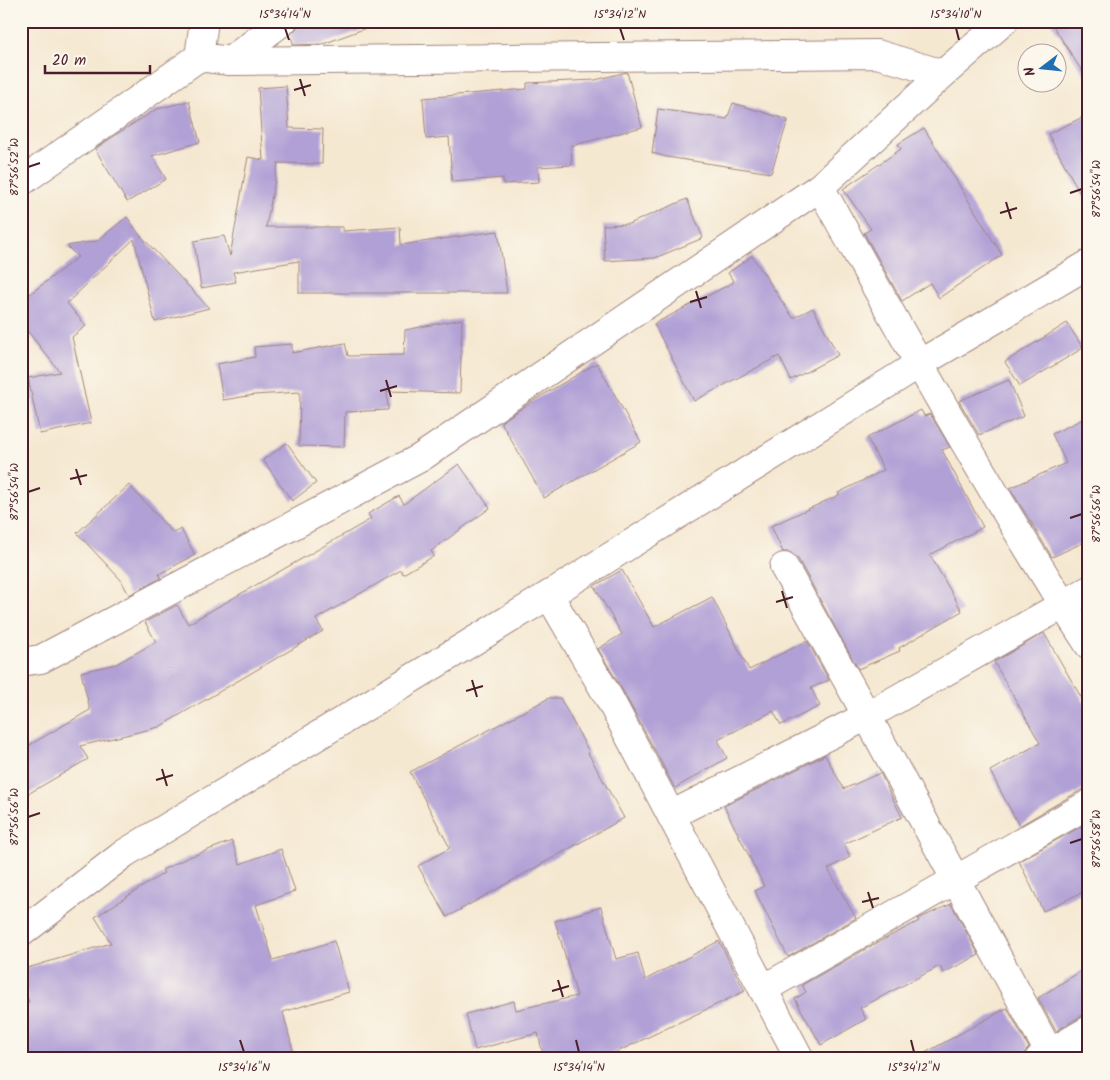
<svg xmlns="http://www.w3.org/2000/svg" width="1110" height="1080" viewBox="0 0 1110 1080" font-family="Kalam,sans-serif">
	<rect width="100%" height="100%" fill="#fbf7ec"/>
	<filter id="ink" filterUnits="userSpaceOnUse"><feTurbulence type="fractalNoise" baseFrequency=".02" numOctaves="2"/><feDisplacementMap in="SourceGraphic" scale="10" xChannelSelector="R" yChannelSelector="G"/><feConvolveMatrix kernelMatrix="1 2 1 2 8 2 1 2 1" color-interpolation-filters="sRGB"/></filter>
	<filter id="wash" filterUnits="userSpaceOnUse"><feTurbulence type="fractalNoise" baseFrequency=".0096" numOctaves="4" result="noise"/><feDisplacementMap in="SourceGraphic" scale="20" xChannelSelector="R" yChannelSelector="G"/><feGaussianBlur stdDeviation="1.12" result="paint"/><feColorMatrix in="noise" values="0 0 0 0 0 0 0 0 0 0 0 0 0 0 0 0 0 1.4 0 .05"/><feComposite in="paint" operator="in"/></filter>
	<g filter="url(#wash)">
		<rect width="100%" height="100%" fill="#f5e8d1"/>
		<g id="blocks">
			<g fill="#b1a0d6">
				<polygon points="298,21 377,21 377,24 323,44 294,45 290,35 297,28"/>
				<polygon points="1050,21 1089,21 1089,82"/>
				<polygon points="627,72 642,127 571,146 572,165 538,167 539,182 503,184 503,178 452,182 449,137 426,139 423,98 527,89 527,83 595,80"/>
				<polygon points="286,86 289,128 323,129 322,164 278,163 266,227 343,227 343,231 400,227 401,245 498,231 507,293 299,293 299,261 233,272 236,282 201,288 194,241 224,236 230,256 248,157 263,160 258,88"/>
				<polygon points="189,101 200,142 152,156 166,179 127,202 95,149 120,132 157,109"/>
				<polygon points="733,103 788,120 771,173 667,157 652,153 658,109 727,119"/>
				<polygon points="1089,114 1089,210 1048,134"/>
				<polygon points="924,128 1002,255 939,298 930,283 902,301 864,233 871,229 843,189 901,149 898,144"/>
				<polygon points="687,199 703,238 655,258 605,261 603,225 629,224"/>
				<polygon points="127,217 139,234 209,308 155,322 134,239 67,303 86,326 72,337 91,423 40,434 28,378 60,372 21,323 21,301 78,257 67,246 97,241"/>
				<polygon points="752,256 793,318 813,308 838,355 791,380 779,356 694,401 654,324 734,282 728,273"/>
				<polygon points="462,319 460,393 387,391 388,410 345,412 344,447 299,446 300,392 254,395 223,400 217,364 255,357 254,347 292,344 292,353 345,343 348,356 404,355 405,330"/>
				<polygon points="1067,323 1083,348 1020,386 1005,362"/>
				<polygon points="597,363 641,442 544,498 501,422 536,399"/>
				<polygon points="1009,380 1024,416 979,435 959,401"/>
				<polygon points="921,410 924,416 930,414 950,447 942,450 983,527 930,555 962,611 899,648 900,651 858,669 798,559 790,552 783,552 771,526 839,495 838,493 884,470 867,438"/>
				<polygon points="1089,416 1089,540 1052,557 1010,488 1066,463 1052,434"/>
				<polygon points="287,443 316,483 292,501 263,460"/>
				<polygon points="459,464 490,508 431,551 434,556 403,574 401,570 316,619 323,631 159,727 80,746 88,759 21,798 21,750 90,710 81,672 116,664 156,642 145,622 177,605 188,624 371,519 368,514 399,496 404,504"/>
				<polygon points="129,485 173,533 181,529 195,555 159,574 161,578 129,595 121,580 77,533"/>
				<polygon points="622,570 654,627 712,597 749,670 807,641 829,680 811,688 820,706 781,725 773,711 718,740 727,758 675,788 623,691 598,649 622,634 594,586"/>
				<polygon points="1044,633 1089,711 1089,788 1081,790 1019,826 990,771 1040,743 994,662"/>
				<polygon points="549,698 560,698 589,752 588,753 624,818 447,917 418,866 450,848 410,772"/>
				<polygon points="825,755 844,789 880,773 902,817 844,844 850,857 828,869 856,918 788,957 755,891 764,886 724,806"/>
				<polygon points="1089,822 1089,889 1043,911 1019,861"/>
				<polygon points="232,841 240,864 281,849 295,891 256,905 273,960 334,941 349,992 283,1012 295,1059 21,1059 21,1004 29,1002 21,975 21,970 111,943 95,917 164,873 162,870 187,858"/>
				<polygon points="951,904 979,955 943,973 940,966 860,1008 866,1019 821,1045 795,999 806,992 802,985 871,946 919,921 918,919"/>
				<polygon points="601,907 616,959 638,953 645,980 719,941 745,991 602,1059 544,1059 538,1033 475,1050 466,1014 514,1001 516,1010 577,996 555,921"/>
				<polygon points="1089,966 1089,1014 1081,1016 1056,1031 1038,998"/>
				<polygon points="1007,1008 1029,1048 1025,1052 1023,1059 914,1059"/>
				<polygon points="1089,1048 1089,1059 1071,1059"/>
			</g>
		</g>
	</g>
	<g filter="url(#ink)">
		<use href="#blocks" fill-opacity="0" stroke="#a0847e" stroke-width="1"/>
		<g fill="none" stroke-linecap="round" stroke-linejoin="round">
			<defs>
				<g id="street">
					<polyline points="204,21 199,57 230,61 877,54 943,74"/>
					<polyline points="230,61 283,21"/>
					<polyline points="21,182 199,57"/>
					<path d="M820 187C906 341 992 496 1089 645"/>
					<polyline points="784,567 867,716 1049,1052"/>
					<polyline points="549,595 609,698 800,1059"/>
					<polyline points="21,662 41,659 420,458 820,187 943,74 1004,21"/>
					<polyline points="671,815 867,716 1089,590"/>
					<polyline points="21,933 125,853 549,595 919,364 1089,264"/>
					<polyline points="763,989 1089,804"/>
					<polyline points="1039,1059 1089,1030"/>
				</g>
			</defs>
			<use href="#street" stroke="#a0847e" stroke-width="30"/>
			<use href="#street" stroke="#fff" stroke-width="28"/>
		</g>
	</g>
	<path fill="none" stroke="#4a1f2b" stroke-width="2" d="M285 28 289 40M620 28 624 40M956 28 959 40M300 79 305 96M294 90 311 85M28 167 40 163M1070 193 1082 189M1006 202 1011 219M1000 213 1017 208M696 291 701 308M690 302 707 297M386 380 391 397M380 391 397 386M76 469 81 485M70 479 87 475M28 492 40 488M1070 518 1082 514M782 591 787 608M776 602 793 597M472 680 477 697M466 691 483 686M162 769 167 786M156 780 173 775M28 817 40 813M1070 843 1082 839M868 892 873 908M862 902 879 898M558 980 563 997M552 991 569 986M240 1040 244 1052M576 1040 579 1052M911 1040 914 1052"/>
	<rect width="1110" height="1080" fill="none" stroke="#fbf7ec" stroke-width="55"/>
	<g transform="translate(1042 68) rotate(254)"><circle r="24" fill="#fbf7ec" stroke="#b4a19f"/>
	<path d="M0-4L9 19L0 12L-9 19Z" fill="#1f6fb2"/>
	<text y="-8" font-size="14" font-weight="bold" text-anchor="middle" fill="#4a1f2b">N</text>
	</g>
	<path d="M45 65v8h105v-8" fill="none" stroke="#4a1f2b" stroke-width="2.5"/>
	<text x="52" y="65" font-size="15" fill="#4a1f2b" stroke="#fbf7ec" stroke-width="4" paint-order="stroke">20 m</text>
	<rect x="28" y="28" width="1054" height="1024" fill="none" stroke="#4a1f2b" stroke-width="2"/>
	<g font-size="12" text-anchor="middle" fill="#4a1f2b">
		<text x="285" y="18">15°34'14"N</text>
		<text x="620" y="18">15°34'12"N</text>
		<text x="956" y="18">15°34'10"N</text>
		<text transform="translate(14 167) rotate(-90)" y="4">87°56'52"W</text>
		<text transform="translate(1096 189) rotate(-90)" y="4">87°56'54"W</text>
		<text transform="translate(14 492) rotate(-90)" y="4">87°56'54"W</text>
		<text transform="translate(1096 514) rotate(-90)" y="4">87°56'56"W</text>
		<text transform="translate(14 817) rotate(-90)" y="4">87°56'56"W</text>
		<text transform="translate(1096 839) rotate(-90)" y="4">87°56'58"W</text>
		<text x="244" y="1071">15°34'16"N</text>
		<text x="579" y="1071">15°34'14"N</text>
		<text x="914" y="1071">15°34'12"N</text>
	</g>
</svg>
